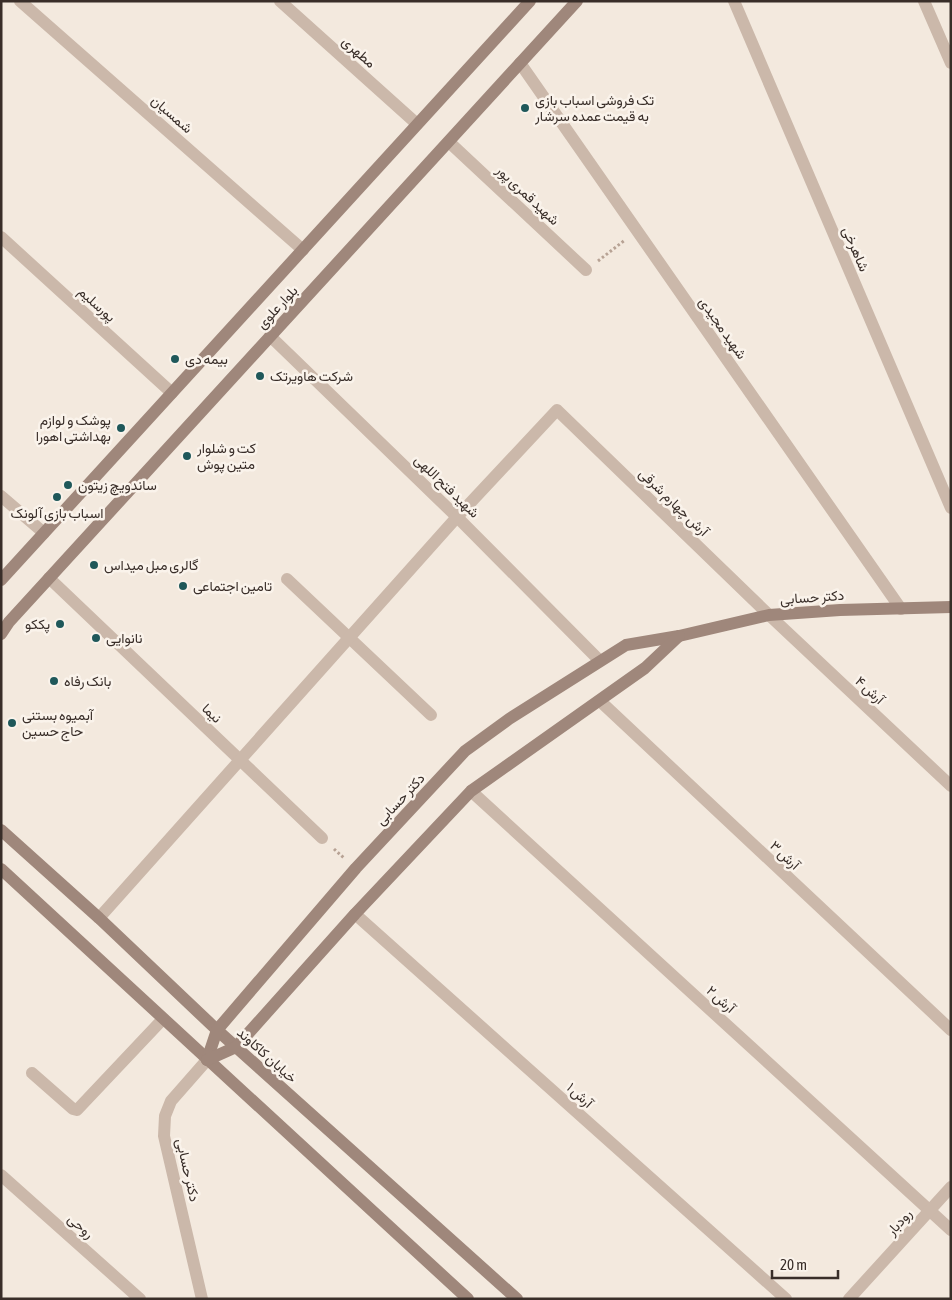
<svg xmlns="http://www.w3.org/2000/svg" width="952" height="1300" viewBox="0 0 952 1300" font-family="'Asap Condensed',Vazirmatn,sans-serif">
	<rect width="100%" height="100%" fill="#f3e9de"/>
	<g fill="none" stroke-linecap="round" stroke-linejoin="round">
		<g stroke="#b7a294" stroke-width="3" stroke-dasharray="2.5 2.5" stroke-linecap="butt">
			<polyline points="598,261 625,240"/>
			<polyline points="334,849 344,858"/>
		</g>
		<g stroke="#cbb8aa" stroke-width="12">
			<polyline points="20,1 303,250"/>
			<polyline points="280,1 417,124"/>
			<polyline points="734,1 951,508"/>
			<polyline points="924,1 951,63"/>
			<polyline points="520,63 901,609"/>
			<polyline points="449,142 586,270"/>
			<polyline points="1,237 172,393"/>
			<polyline points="270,336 457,517 599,660"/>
			<polyline points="1,496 44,533"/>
			<polyline points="49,578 322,838"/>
			<polyline points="287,579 431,715"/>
			<polyline points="600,701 951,1030"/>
			<polyline points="471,791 951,1230"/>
			<polyline points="355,914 786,1299"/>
			<polyline points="99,918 457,517 557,410 769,615 951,786"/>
			<polyline points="32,1073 73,1109 77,1110 163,1019"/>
			<polyline points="1,1175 140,1299"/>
			<polyline points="202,1299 164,1136 165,1116 171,1101 207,1060"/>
			<polyline points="849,1299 951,1187"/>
		</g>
		<g stroke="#9f877b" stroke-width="12">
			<polyline points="1,580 530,1"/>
			<polyline points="1,634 9,622 577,1"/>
			<polyline points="1,830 99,918 217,1030 517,1299"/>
			<polyline points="1,869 468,1299"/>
			<polyline points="207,1060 217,1030 356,868 465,751 509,719 626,645 679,636 769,615 840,610 951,607"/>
			<polyline points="207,1060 236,1047 355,914 471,791 645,668 679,636"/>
		</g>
	</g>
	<g fill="#1f585a" stroke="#faf3eb" stroke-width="2">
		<circle cx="525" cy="108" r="5"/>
		<circle cx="175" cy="359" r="5"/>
		<circle cx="260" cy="376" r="5"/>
		<circle cx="121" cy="428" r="5"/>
		<circle cx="187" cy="456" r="5"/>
		<circle cx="68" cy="485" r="5"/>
		<circle cx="57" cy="497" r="5"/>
		<circle cx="94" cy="565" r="5"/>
		<circle cx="183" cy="586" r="5"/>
		<circle cx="60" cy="624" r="5"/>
		<circle cx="96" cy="638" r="5"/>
		<circle cx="54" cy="681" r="5"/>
		<circle cx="12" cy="723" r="5"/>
	</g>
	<g text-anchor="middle" stroke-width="5" stroke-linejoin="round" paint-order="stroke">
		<g font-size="14" fill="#392e29" stroke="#faf3eb">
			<text transform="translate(359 52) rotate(42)" y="5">مطهری</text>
			<text transform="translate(172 114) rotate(41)" y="5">شمسیان</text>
			<text transform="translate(528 195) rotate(43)" y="5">شهید قمری پور</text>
			<text transform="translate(856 249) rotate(67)" y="5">شاهرخی</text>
			<text transform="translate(97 304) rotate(42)" y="5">پورسلیم</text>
			<text transform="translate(277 307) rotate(-47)" y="5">بلوار علوی</text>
			<text transform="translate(723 328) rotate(55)" y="5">شهید مجیدی</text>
			<text transform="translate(447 486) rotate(44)" y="5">شهید فتح اللهی</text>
			<text transform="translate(674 502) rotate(44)" y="5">آرش چهارم شرقی</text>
			<text transform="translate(812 597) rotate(-4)" y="5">دکتر حسابی</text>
			<text transform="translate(870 690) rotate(43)" y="5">آرش ۴</text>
			<text transform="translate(212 713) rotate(44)" y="5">نیما</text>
			<text transform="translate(400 799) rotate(-47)" y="5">دکتر حسابی</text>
			<text transform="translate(785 855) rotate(43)" y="5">آرش ۳</text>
			<text transform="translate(721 999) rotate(42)" y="5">آرش ۲</text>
			<text transform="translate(267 1055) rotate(42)" y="5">خیابان کاکاوند</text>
			<text transform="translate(580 1095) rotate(42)" y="5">آرش ۱</text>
			<text transform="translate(188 1170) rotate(77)" y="5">دکتر حسابی</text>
			<text transform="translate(899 1222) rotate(-48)" y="5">رودبار</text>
			<text transform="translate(81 1226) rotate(42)" y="5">روحی</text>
		</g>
		<g font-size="14" fill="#392e29" stroke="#faf3eb" text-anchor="start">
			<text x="535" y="105">تک فروشی اسباب بازی<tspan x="535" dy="16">به قیمت عمده سرشار</tspan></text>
			<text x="185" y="364">بیمه دی</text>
			<text x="270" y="381">شرکت هاویرتک</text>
			<text x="111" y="425" text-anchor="end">پوشک و لوازم<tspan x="111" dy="16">بهداشتی اهورا</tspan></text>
			<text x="197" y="453">کت و شلوار<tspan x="197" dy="16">متین پوش</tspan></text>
			<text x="78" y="490">ساندویچ زیتون</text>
			<text x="57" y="518" text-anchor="middle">اسباب بازی آلونک</text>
			<text x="104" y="570">گالری مبل میداس</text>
			<text x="193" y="591">تامین اجتماعی</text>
			<text x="50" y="629" text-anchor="end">پککو</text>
			<text x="106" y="643">نانوایی</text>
			<text x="64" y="686">بانک رفاه</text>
			<text x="22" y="720">آبمیوه بستنی<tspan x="22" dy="16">حاج حسین</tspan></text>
		</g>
	</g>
	<rect width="952" height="1300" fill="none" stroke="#392e29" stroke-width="5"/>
	<path d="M772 1270v8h66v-8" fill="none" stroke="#392e29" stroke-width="2.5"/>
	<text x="780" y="1270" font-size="15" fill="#392e29" stroke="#faf3eb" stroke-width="4" paint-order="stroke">20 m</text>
</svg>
